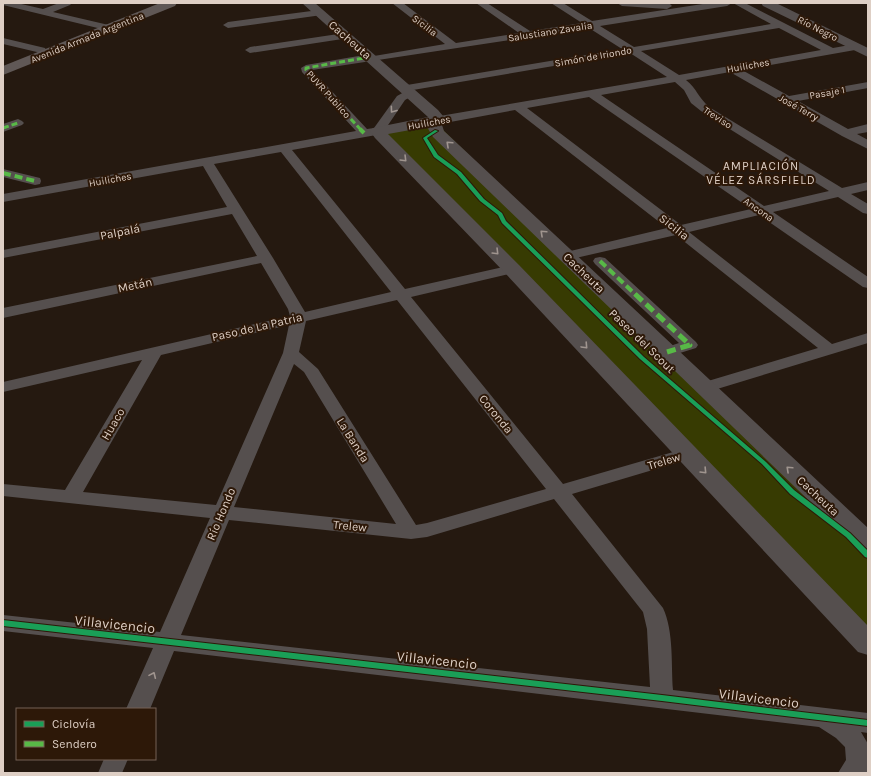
<svg xmlns="http://www.w3.org/2000/svg" width="871" height="776" viewBox="0 0 871 776" font-family="Karla,sans-serif">
	<rect width="100%" height="100%" fill="#251910"/>
	<polygon fill="#373b02" points="434,121 868,543 868,644 380,135"/>
	<g fill="none" stroke-linecap="round" stroke-linejoin="round">
		<g fill="#554f4e" fill-rule="evenodd">
			<polygon points="3,3 17,3 43,9 59,3 72,3 70,5 53,12 113,26 115,28 110,31 3,5"/>
			<path d="M392 3H403L456 43 519 33 476 3H487L530 31 582 23 551 3H563L592 21 709 3H732L727 6 600 26 634 47 771 24 733 3H745L833 48 855 44 860 47 855 50 742 70 789 96 868 82V88L798 101 848 129 868 124V132L857 134 868 140V149L842 136 730 72 686 80C697 89 698 97 709 107L842 188 868 182V190L851 194 868 204V214L863 213 838 197 773 212 868 277V288L863 287 759 215 689 232 832 344 868 333V343L704 393 698 392 696 388 698 384 818 348 676 235 567 260 562 259 560 256 562 253 667 228 515 110 434 125 430 123 428 121 430 119 434 117 667 77 630 53 413 90 417 93 405 100 382 134 292 150 405 289 512 265 517 266 519 269 517 272 411 297 563 484 687 448 693 450 696 454 693 458 572 494 663 608C674 632 671 664 673 690L868 713V733L861 732 868 744V773H838L846 760 845 747 836 738 819 727 174 651 150 709H126L153 648 3 631V615L160 632 210 518 3 496V484L65 490 142 360 3 392V382L290 316 288 309 261 263 3 318V308L257 256 232 214 3 258V250L227 207 203 166 3 202V194L356 131 302 72 301 68 306 65 370 54 374 56 445 44ZM589 28 622 49 401 86 399 88 401 90 406 91 397 96 374 128 367 129 312 70ZM779 28 821 50 679 75 641 51ZM675 82 684 90 691 103 701 111 829 191 764 206 601 95ZM589 97 751 209 681 225 527 108ZM281 152 391 292 305 312 273 258 214 164ZM397 300 546 489 427 523 416 525 318 369 299 352 306 321ZM289 325 283 353 216 505 83 492 161 355ZM294 364 304 372 396 524 234 507ZM554 499 643 612 647 629 650 687 181 635 229 520 411 539 427 537Z"/>
			<polygon points="617,3 664,3 670,4 672,6 667,9 622,6"/>
			<polygon points="319,10 324,13 322,15 228,28 223,25 228,22"/>
			<polygon points="345,33 349,34 350,36 349,38 250,53 245,50 250,47"/>
			<polygon points="3,38 45,48 46,50 41,53 3,44"/>
			<polygon points="18,119 22,121 24,123 22,125 3,132 3,124"/>
			<polygon points="3,169 40,178 41,181 40,184 35,185 3,177"/>
			<polygon points="600,257 605,258 696,342 698,345 696,348 667,357 661,355 659,352 661,349 679,343 595,264 593,261 595,258"/>
			<polygon points="104,759 128,759 122,773 98,773"/>
		</g>
		<g fill="#554f4e" fill-rule="evenodd">
			<polygon points="302,3 315,3 438,110 443,116 442,125 444,131 868,528 868,552 859,549 433,137 427,127 388,134 519,265 868,626 868,655 858,652 505,273 375,138 370,131 373,128 428,117"/>
			<polygon points="761,3 776,3 868,48 868,57 763,6"/>
		</g>
		<polygon fill="#605856" fill-rule="evenodd" points="160,3 177,3 175,6 3,75 3,66"/>
		<g stroke="#58b947" stroke-width="3" stroke-dasharray="6 3" stroke-linecap="butt">
			<polyline points="3,128 18,123"/>
			<polyline points="361,130 306,70 306,68 370,57"/>
		</g>
		<g stroke="#58b947" stroke-width="4" stroke-dasharray="8 4" stroke-linecap="butt">
			<polyline points="360,129 364,133"/>
			<polyline points="3,173 35,181"/>
			<polyline points="600,261 636,295"/>
		</g>
		<polyline stroke="#58b947" stroke-width="5" stroke-dasharray="10 5" stroke-linecap="butt" points="635,294 690,345 667,352"/>
		<defs>
			<g id="cycleway">
				<polygon points="435,130 438,131 427,138 438,155 461,172 484,199 502,213 506,221 644,357 766,462 794,490 850,533 868,551 868,558 865,557 846,537 790,494 762,464 640,359 502,223 498,215 480,201 457,174 434,157 423,138"/>
				<polygon points="3,620 662,695 868,720 868,726 662,701 3,626"/>
			</g>
		</defs>
		<use href="#cycleway" stroke="#2d1808" stroke-width="2"/>
		<use href="#cycleway" fill="#1a9f57" fill-rule="evenodd"/>
	</g>
	<defs><path id="oneway-chevron" d="M-2-3.5L2.5 0L-2 3.5" fill="none" stroke-width="1.6" stroke-linecap="round" stroke-linejoin="round"/></defs>
	<g stroke="#a0958f">
		<use href="#oneway-chevron" transform="translate(393 110) rotate(126)"/>
		<use href="#oneway-chevron" transform="translate(449 144) rotate(-137)"/>
		<use href="#oneway-chevron" transform="translate(404 159) rotate(45)"/>
		<use href="#oneway-chevron" transform="translate(543 233) rotate(-137)"/>
		<use href="#oneway-chevron" transform="translate(496 252) rotate(45)"/>
		<use href="#oneway-chevron" transform="translate(585 346) rotate(47)"/>
		<use href="#oneway-chevron" transform="translate(789 469) rotate(-137)"/>
		<use href="#oneway-chevron" transform="translate(704 471) rotate(46)"/>
		<use href="#oneway-chevron" transform="translate(153 675) rotate(-66)"/>
	</g>
	<g text-anchor="middle" stroke-width="4" stroke-linejoin="round" paint-order="stroke">
		<g font-size="10" fill="#decfc5" stroke="#2d1808">
			<text transform="translate(425 25) rotate(37)" y="4">Sicilia</text>
			<text transform="translate(818 28) rotate(27)" y="4">Río Negro</text>
			<text transform="translate(550 31) rotate(-9)" y="4">Salustiano Zavalia</text>
			<text transform="translate(87 37) rotate(-22)" y="4">Avenida Armada Argentina</text>
			<text transform="translate(593 56) rotate(-10)" y="4">Simón de Iriondo</text>
			<text transform="translate(748 65) rotate(-10)" y="4">Huiliches</text>
			<text transform="translate(827 92) rotate(-10)" y="4">Pasaje 1</text>
			<text transform="translate(329 94) rotate(48)" y="4">PUVR Publico</text>
			<text transform="translate(799 107) rotate(29)" y="4">José Terry</text>
			<text transform="translate(718 117) rotate(33)" y="4">Treviso</text>
			<text transform="translate(429 122) rotate(-10)" y="4">Huiliches</text>
			<text transform="translate(110 179) rotate(-10)" y="4">Huiliches</text>
			<text transform="translate(759 209) rotate(35)" y="4">Ancona</text>
		</g>
		<g font-size="12" fill="#decfc5" stroke="#2d1808">
			<text transform="translate(350 40) rotate(41)" y="4">Cacheuta</text>
			<text transform="translate(674 227) rotate(38)" y="4">Sicilia</text>
			<text transform="translate(120 232) rotate(-11)" y="4">Palpalá</text>
			<text transform="translate(584 273) rotate(44)" y="4">Cacheuta</text>
			<text transform="translate(135 285) rotate(-12)" y="4">Metán</text>
			<text transform="translate(257 327) rotate(-13)" y="4">Paso de La Patria</text>
			<text transform="translate(642 341) rotate(44)" y="4">Paseo del Scout</text>
			<text transform="translate(496 414) rotate(51)" y="4">Coronda</text>
			<text transform="translate(113 424) rotate(-60)" y="4">Huaco</text>
			<text transform="translate(353 440) rotate(58)" y="4">La Banda</text>
			<text transform="translate(664 461) rotate(-17)" y="4">Trelew</text>
			<text transform="translate(818 496) rotate(43)" y="4">Cacheuta</text>
			<text transform="translate(221 514) rotate(-67)" y="4">Río Hondo</text>
			<text transform="translate(350 526) rotate(6)" y="4">Trelew</text>
		</g>
		<g font-size="12" letter-spacing="1" fill="#decfc5" stroke="#2d1808">
			<text x="761" y="170">AMPLIACIÓN<tspan x="761" dy="14">VÉLEZ SÁRSFIELD</tspan></text>
		</g>
		<g font-size="14" fill="#decfc5" stroke="#2d1808">
			<text transform="translate(115 624) rotate(6)" y="5">Villavicencio</text>
			<text transform="translate(437 660) rotate(6)" y="5">Villavicencio</text>
			<text transform="translate(759 698) rotate(7)" y="5">Villavicencio</text>
		</g>
	</g>
	<rect width="871" height="776" fill="none" stroke="#decfc5" stroke-width="8"/>
	<rect x="16" y="708" width="140" height="52" fill="#2d1808" stroke="#746154"/>
	<rect x="24" y="721" width="20" height="6" fill="#1a9f57" stroke="#746154"/>
	<text x="52" y="728" font-size="12" fill="#decfc5">Ciclovía</text>
	<rect x="24" y="741" width="20" height="6" fill="#58b947" stroke="#746154"/>
	<text x="52" y="748" font-size="12" fill="#decfc5">Sendero</text>
</svg>
